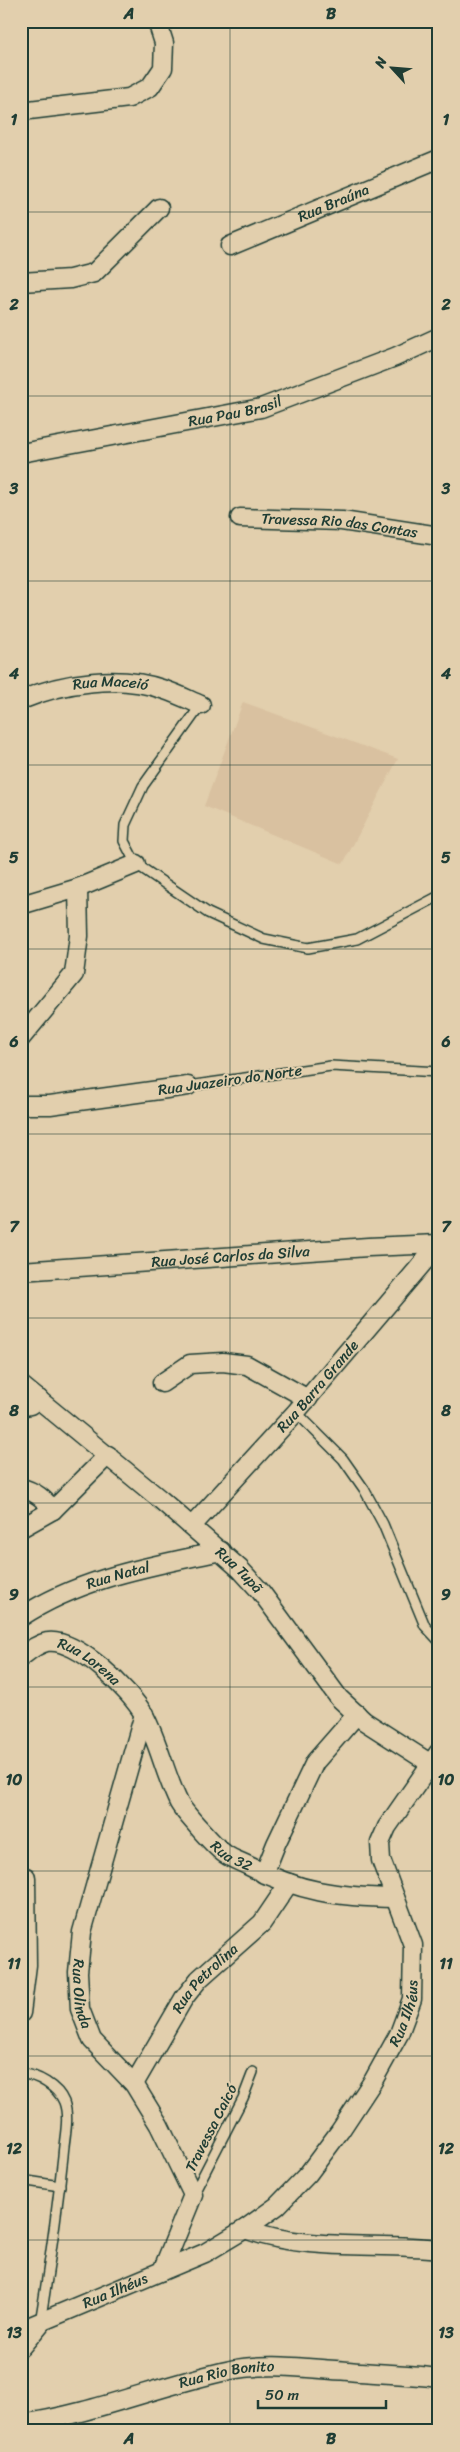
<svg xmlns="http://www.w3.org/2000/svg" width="460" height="2452" viewBox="0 0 460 2452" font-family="Sriracha,sans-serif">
	<rect width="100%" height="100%" fill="#e2cfad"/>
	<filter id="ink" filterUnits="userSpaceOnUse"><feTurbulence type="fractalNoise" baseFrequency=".02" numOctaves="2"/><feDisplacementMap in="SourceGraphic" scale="10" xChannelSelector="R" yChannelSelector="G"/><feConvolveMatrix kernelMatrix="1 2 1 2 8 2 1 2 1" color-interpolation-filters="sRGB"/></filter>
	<g filter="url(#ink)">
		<polygon fill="#d9c1a0" points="243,702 398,759 343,864 204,806"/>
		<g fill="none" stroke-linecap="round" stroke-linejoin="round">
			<defs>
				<g id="service">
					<polyline points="201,705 143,786 125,825 124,841 136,864 208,913 264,939 308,948 357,939 439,896"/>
					<polyline points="188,1086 331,1066 439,1072"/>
					<polyline points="296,1412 343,1459 364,1489 383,1524 425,1626 439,1641"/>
					<path d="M21 2074C37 2074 58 2087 64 2102 70 2118 64 2139 63 2156 57 2212 49 2268 40 2323"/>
					<polyline points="21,2180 60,2186"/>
					<polyline points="193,2195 243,2098 253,2072"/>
				</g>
				<g id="minor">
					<polyline points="21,111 129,98 150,87 163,68 164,43 157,21"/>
					<path id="s1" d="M230 246 439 159"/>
					<polyline points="21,282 70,279 94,273 159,208"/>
					<path id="s2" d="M21 453 261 408 395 357 439 337"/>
					<path id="s3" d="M240 518 342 521 439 536"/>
					<path id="s4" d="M21 700C64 682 120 674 165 690 177 694 189 700 201 705"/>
					<polyline points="21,905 78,888 136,864"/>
					<polyline points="21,1038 74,974 79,936 78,888"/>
					<polyline points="21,1105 50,1105 188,1086"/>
					<path id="s5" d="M21 1271 368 1247 439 1244"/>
					<polyline points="162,1383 190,1364 223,1362 247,1365 308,1399"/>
					<path id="s6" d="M21 1385 161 1500 240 1569 261 1592 339 1698 364 1721 439 1769"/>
					<polyline points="21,1407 30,1405 39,1399"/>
					<path d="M21 1488C35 1491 44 1499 53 1510"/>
					<path id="s7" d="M192 1526 296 1412 439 1244"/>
					<polyline points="21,1528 53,1510 108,1455"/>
					<path id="s8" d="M21 1617C82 1577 152 1566 221 1551"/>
					<path id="s9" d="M21 1657C29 1651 37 1644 47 1642 76 1637 131 1691 144 1715 159 1743 165 1775 179 1803 184 1812 216 1848 225 1854 232 1859 241 1862 249 1866 299 1892 339 1897 395 1898"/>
					<path id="s10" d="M144 1714 82 1932 78 1972 80 2009 92 2040 134 2084 159 2125 193 2195 162 2271"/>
					<polyline points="264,1874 276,1844 315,1762 357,1714"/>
					<polyline points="21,2013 27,1965 26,1877"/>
					<path id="s11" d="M134 2084 184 1998 199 1979 262 1923 289 1883"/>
					<path d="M245 2229C306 2252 375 2242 439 2249"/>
					<path id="s12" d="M21 2330 205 2253 245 2229 277 2206 308 2174 340 2131 373 2081 399 2034 412 1999 413 1945 381 1860 380 1843 387 1827 439 1752"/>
					<polyline points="21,2347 40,2324"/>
					<path id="s13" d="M21 2424C93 2414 160 2385 231 2370 270 2362 308 2369 348 2371 378 2374 408 2374 439 2378"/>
				</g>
			</defs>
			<use href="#service" stroke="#1f3d34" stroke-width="12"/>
			<use href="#minor" stroke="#1f3d34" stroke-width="21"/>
			<use href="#service" stroke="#e2cfad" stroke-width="9"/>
			<use href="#minor" stroke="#e2cfad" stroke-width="18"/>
		</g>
	</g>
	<path fill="none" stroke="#1f3d34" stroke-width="1" stroke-opacity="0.55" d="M230 21V2431M21 212H439M21 396H439M21 581H439M21 765H439M21 949H439M21 1134H439M21 1318H439M21 1503H439M21 1687H439M21 1871H439M21 2056H439M21 2240H439"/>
	<g text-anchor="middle" stroke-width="4" stroke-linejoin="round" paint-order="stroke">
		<g font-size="15" fill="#1f3d34" stroke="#e2cfad">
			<text dy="5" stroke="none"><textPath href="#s1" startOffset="112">Rua Braúna</textPath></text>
			<text dy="5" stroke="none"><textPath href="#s2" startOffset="218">Rua Pau Brasil</textPath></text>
			<text dy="5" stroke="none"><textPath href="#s3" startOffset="100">Travessa Rio das Contas</textPath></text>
			<text dy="5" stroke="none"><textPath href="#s4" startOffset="92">Rua Maceió</textPath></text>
			<text transform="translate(230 1080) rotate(-8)" y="5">Rua Juazeiro do Norte</text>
			<text dy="5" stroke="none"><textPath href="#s5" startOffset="210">Rua José Carlos da Silva</textPath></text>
			<text dy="5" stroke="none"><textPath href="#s7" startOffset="188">Rua Barra Grande</textPath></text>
			<text dy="5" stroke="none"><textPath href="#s6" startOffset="286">Rua Tupã</textPath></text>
			<text dy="5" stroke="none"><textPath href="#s8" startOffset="106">Rua Natal</textPath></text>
			<text dy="5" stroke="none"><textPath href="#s9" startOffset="78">Rua Lorena</textPath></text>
			<text dy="5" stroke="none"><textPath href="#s9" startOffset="326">Rua 32</textPath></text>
			<text dy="5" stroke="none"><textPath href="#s11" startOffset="128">Rua Petrolina</textPath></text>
			<text dy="5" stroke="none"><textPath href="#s10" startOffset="289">Rua Olinda</textPath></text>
			<text dy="5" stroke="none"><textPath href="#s12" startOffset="519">Rua Ilhéus</textPath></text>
			<text transform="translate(211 2128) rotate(-63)" y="5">Travessa Caicó</text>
			<text dy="5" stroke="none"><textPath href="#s12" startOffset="102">Rua Ilhéus</textPath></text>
			<text dy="5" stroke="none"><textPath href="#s13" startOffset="212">Rua Rio Bonito</textPath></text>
		</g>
	</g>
	<rect width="460" height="2452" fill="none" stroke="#e2cfad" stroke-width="55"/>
	<g transform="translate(392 68) rotate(296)" stroke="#e2cfad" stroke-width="4" paint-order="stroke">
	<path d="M0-4L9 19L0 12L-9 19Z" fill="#1f3d34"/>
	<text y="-8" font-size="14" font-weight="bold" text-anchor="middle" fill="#1f3d34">N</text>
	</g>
	<path d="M258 2400v8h128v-8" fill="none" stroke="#1f3d34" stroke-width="2.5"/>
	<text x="265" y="2400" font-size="15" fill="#1f3d34" stroke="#e2cfad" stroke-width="4" paint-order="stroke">50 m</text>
	<rect x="28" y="28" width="404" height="2396" fill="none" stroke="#1f3d34" stroke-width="2"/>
	<g font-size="16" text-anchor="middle" font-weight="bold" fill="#1f3d34">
		<text x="129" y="19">A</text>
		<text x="331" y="19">B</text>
		<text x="14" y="125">1</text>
		<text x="446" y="125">1</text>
		<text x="14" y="310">2</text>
		<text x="446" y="310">2</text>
		<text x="14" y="494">3</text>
		<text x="446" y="494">3</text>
		<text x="14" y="679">4</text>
		<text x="446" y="679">4</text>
		<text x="14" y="863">5</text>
		<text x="446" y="863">5</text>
		<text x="14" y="1047">6</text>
		<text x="446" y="1047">6</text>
		<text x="14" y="1232">7</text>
		<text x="446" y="1232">7</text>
		<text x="14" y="1416">8</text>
		<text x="446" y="1416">8</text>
		<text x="14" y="1600">9</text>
		<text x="446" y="1600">9</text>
		<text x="14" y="1785">10</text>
		<text x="446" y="1785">10</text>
		<text x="14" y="1969">11</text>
		<text x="446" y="1969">11</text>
		<text x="14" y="2154">12</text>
		<text x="446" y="2154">12</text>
		<text x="14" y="2338">13</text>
		<text x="446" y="2338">13</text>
		<text x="129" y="2444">A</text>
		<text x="331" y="2444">B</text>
	</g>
</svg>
